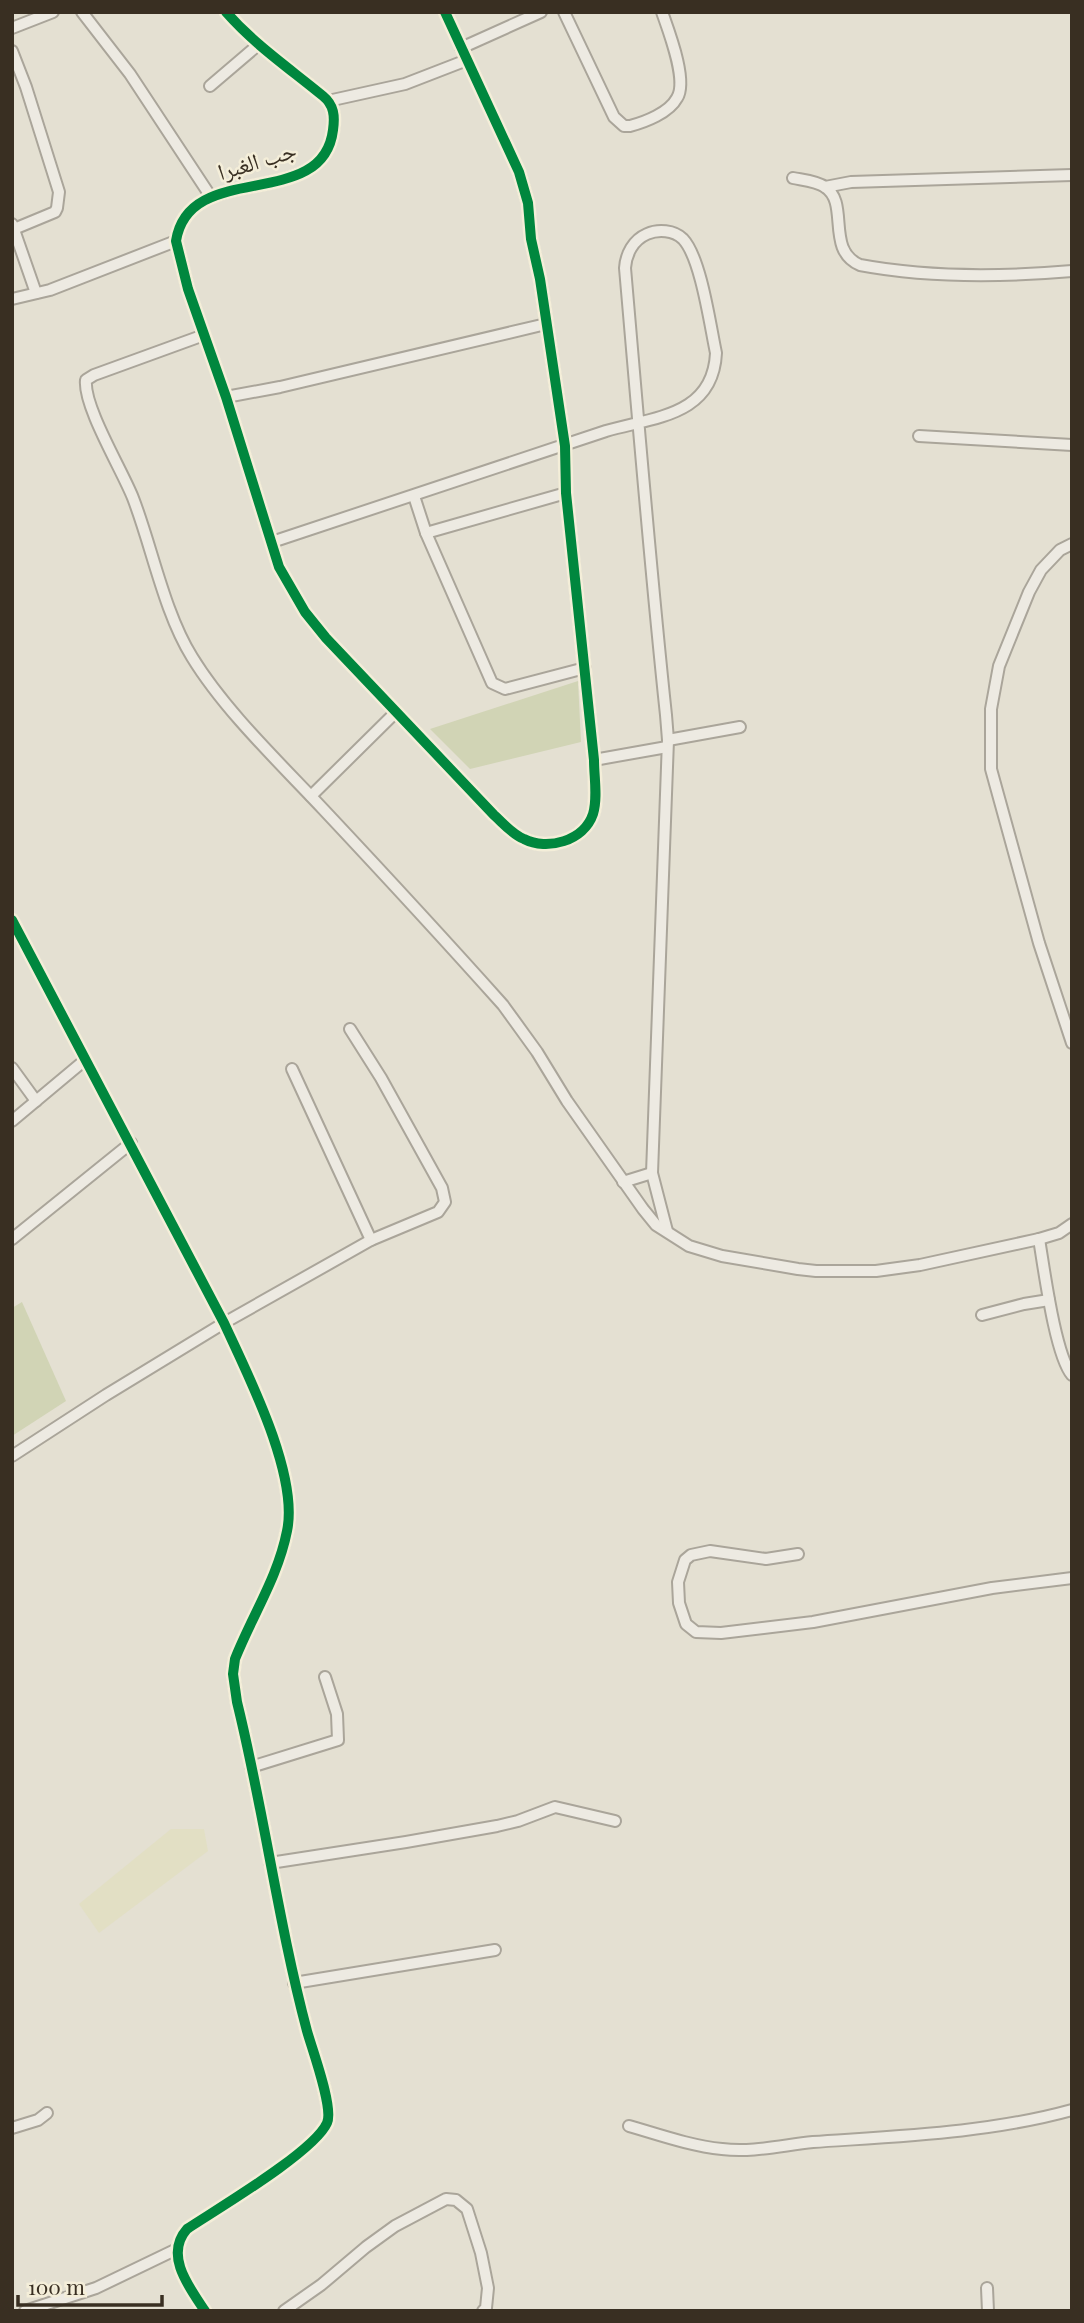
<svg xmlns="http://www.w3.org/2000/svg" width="1084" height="2323" viewBox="0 0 1084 2323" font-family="'Playfair Display','Noto Naskh Arabic',serif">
	<rect width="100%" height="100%" fill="#e4e0d2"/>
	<polygon fill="#e2dfc4" points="171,1829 204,1829 208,1851 99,1933 79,1904"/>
	<g fill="#d1d4b5">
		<polygon points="578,681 581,742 470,769 430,729"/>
		<polygon points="22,1302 66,1401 12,1436 12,1308"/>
	</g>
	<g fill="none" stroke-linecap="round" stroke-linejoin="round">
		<defs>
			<g id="street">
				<polyline points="82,12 130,74 211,197"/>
				<path d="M226 12C255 45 289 68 323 96 334 105 335 116 333 130 323 213 189 158 176 241L188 289 226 397 279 567 305 612 326 638 494 815C504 824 512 834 524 839 547 851 584 841 593 814 598 798 594 777 594 760L566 493 565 446 540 279 531 239 528 203 519 172 445 12"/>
				<path d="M564 12 614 117 624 126H630C645 122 669 113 677 98 688 81 669 32 662 12"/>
				<polyline points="12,28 53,12"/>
				<polyline points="461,48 541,12"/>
				<polyline points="12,51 26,87 59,192 57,208 55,212 14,229"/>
				<polyline points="210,86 258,45"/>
				<polyline points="328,101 405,84 467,60"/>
				<path d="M793 178C803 180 817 181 825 187 850 203 825 250 860 265 929 278 1002 277 1072 271"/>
				<polyline points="825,187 851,182 1072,175"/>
				<polyline points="12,224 36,293"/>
				<polyline points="12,299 50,290 176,241"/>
				<path d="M204 335 94 375 86 380C83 406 122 470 133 498 152 547 164 612 192 657 225 711 280 763 323 809 384 874 444 939 503 1005L537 1052 567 1101 643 1209 656 1225 689 1246 722 1256 798 1269 816 1271H876L920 1265 1039 1239 1059 1233 1072 1224"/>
				<polyline points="226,397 280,387 546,324"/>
				<polyline points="919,436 1072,445"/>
				<polyline points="414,496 426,533 492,683 505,689 585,668"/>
				<polyline points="426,533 566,493"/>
				<path d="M272 542 606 431C654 417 713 416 716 353 710 325 701 258 683 239 674 230 658 229 647 234 633 240 626 254 625 268 638 417 650 566 666 715L668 740 652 1173 667 1231"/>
				<polyline points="1072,544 1060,550 1041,570 1029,592 999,666 991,709 991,769 1039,943 1072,1043"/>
				<polyline points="668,740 740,727"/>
				<polyline points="594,760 667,747"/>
				<polyline points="311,796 396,712"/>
				<path d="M12 920 224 1323C248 1375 299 1475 287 1531 278 1577 252 1616 235 1659L233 1674 237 1702C264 1811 278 1922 307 2031 312 2049 334 2108 327 2123 314 2152 217 2209 187 2229 164 2255 189 2287 205 2311"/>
				<polyline points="12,1068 36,1101"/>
				<polyline points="292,1069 371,1240"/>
				<polyline points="12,1121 85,1060"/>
				<polyline points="623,1182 652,1173"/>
				<polyline points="12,1239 131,1143"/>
				<path d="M1039 1239C1044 1268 1055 1355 1072 1375"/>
				<polyline points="982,1315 1024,1304 1049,1300"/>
				<polyline points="12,1456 106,1395 224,1323 371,1240 438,1212 445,1202 442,1188 381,1078 350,1029"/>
				<polyline points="798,1554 766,1559 710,1551 691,1555 685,1560 678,1582 679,1603 686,1624 696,1632 721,1633 813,1622 992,1588 1072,1578"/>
				<polyline points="251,1767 338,1740 337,1714 325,1677"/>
				<polyline points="270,1863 406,1842 497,1826 518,1821 555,1807 615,1821"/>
				<polyline points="294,1983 495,1950"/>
				<path d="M629 2126C660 2135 691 2146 722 2149 752 2153 783 2145 813 2142 899 2136 989 2133 1072 2110"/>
				<polyline points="12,2128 38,2120 47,2113"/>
				<polyline points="987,2288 988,2311"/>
				<polyline points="25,2311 96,2288 177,2249"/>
				<polyline points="284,2311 321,2285 366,2247 395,2226 446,2199 456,2200 467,2209 481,2253 488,2288 486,2308 483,2311"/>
			</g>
		</defs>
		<use href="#street" stroke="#aaa59a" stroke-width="14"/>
		<use href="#street" stroke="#edeae2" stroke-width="10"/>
		<defs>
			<g id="cycleway">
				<path d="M226 12C255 45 289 68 323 96 334 105 335 116 333 130 323 213 189 158 176 241L188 289 226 397 279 567 305 612 326 638 494 815C504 824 512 834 524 839 547 851 584 841 593 814 598 798 594 777 594 760L566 493 565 446 540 279 531 239 528 203 519 172 445 12"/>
				<path d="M12 920 224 1323C248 1375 299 1475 287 1531 278 1577 252 1616 235 1659L233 1674 237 1702C264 1811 278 1922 307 2031 312 2049 334 2108 327 2123 314 2152 217 2209 187 2229 164 2255 189 2287 205 2311"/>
			</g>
		</defs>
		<use href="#cycleway" stroke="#f4eed9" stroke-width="15"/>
		<use href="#cycleway" stroke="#00873e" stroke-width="10"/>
	</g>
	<g text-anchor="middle" stroke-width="5" stroke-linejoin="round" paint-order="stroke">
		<g font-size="23" fill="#392f22" stroke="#f4eed9">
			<text transform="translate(257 161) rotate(-17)" y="8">جب الغبرا</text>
		</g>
	</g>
	<rect width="1084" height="2323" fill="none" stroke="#392f22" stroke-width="28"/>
	<path d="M18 2295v10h144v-10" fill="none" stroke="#392f22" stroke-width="3.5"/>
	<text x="28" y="2295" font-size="21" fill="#392f22" stroke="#f4eed9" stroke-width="5" paint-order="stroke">100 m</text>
</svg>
